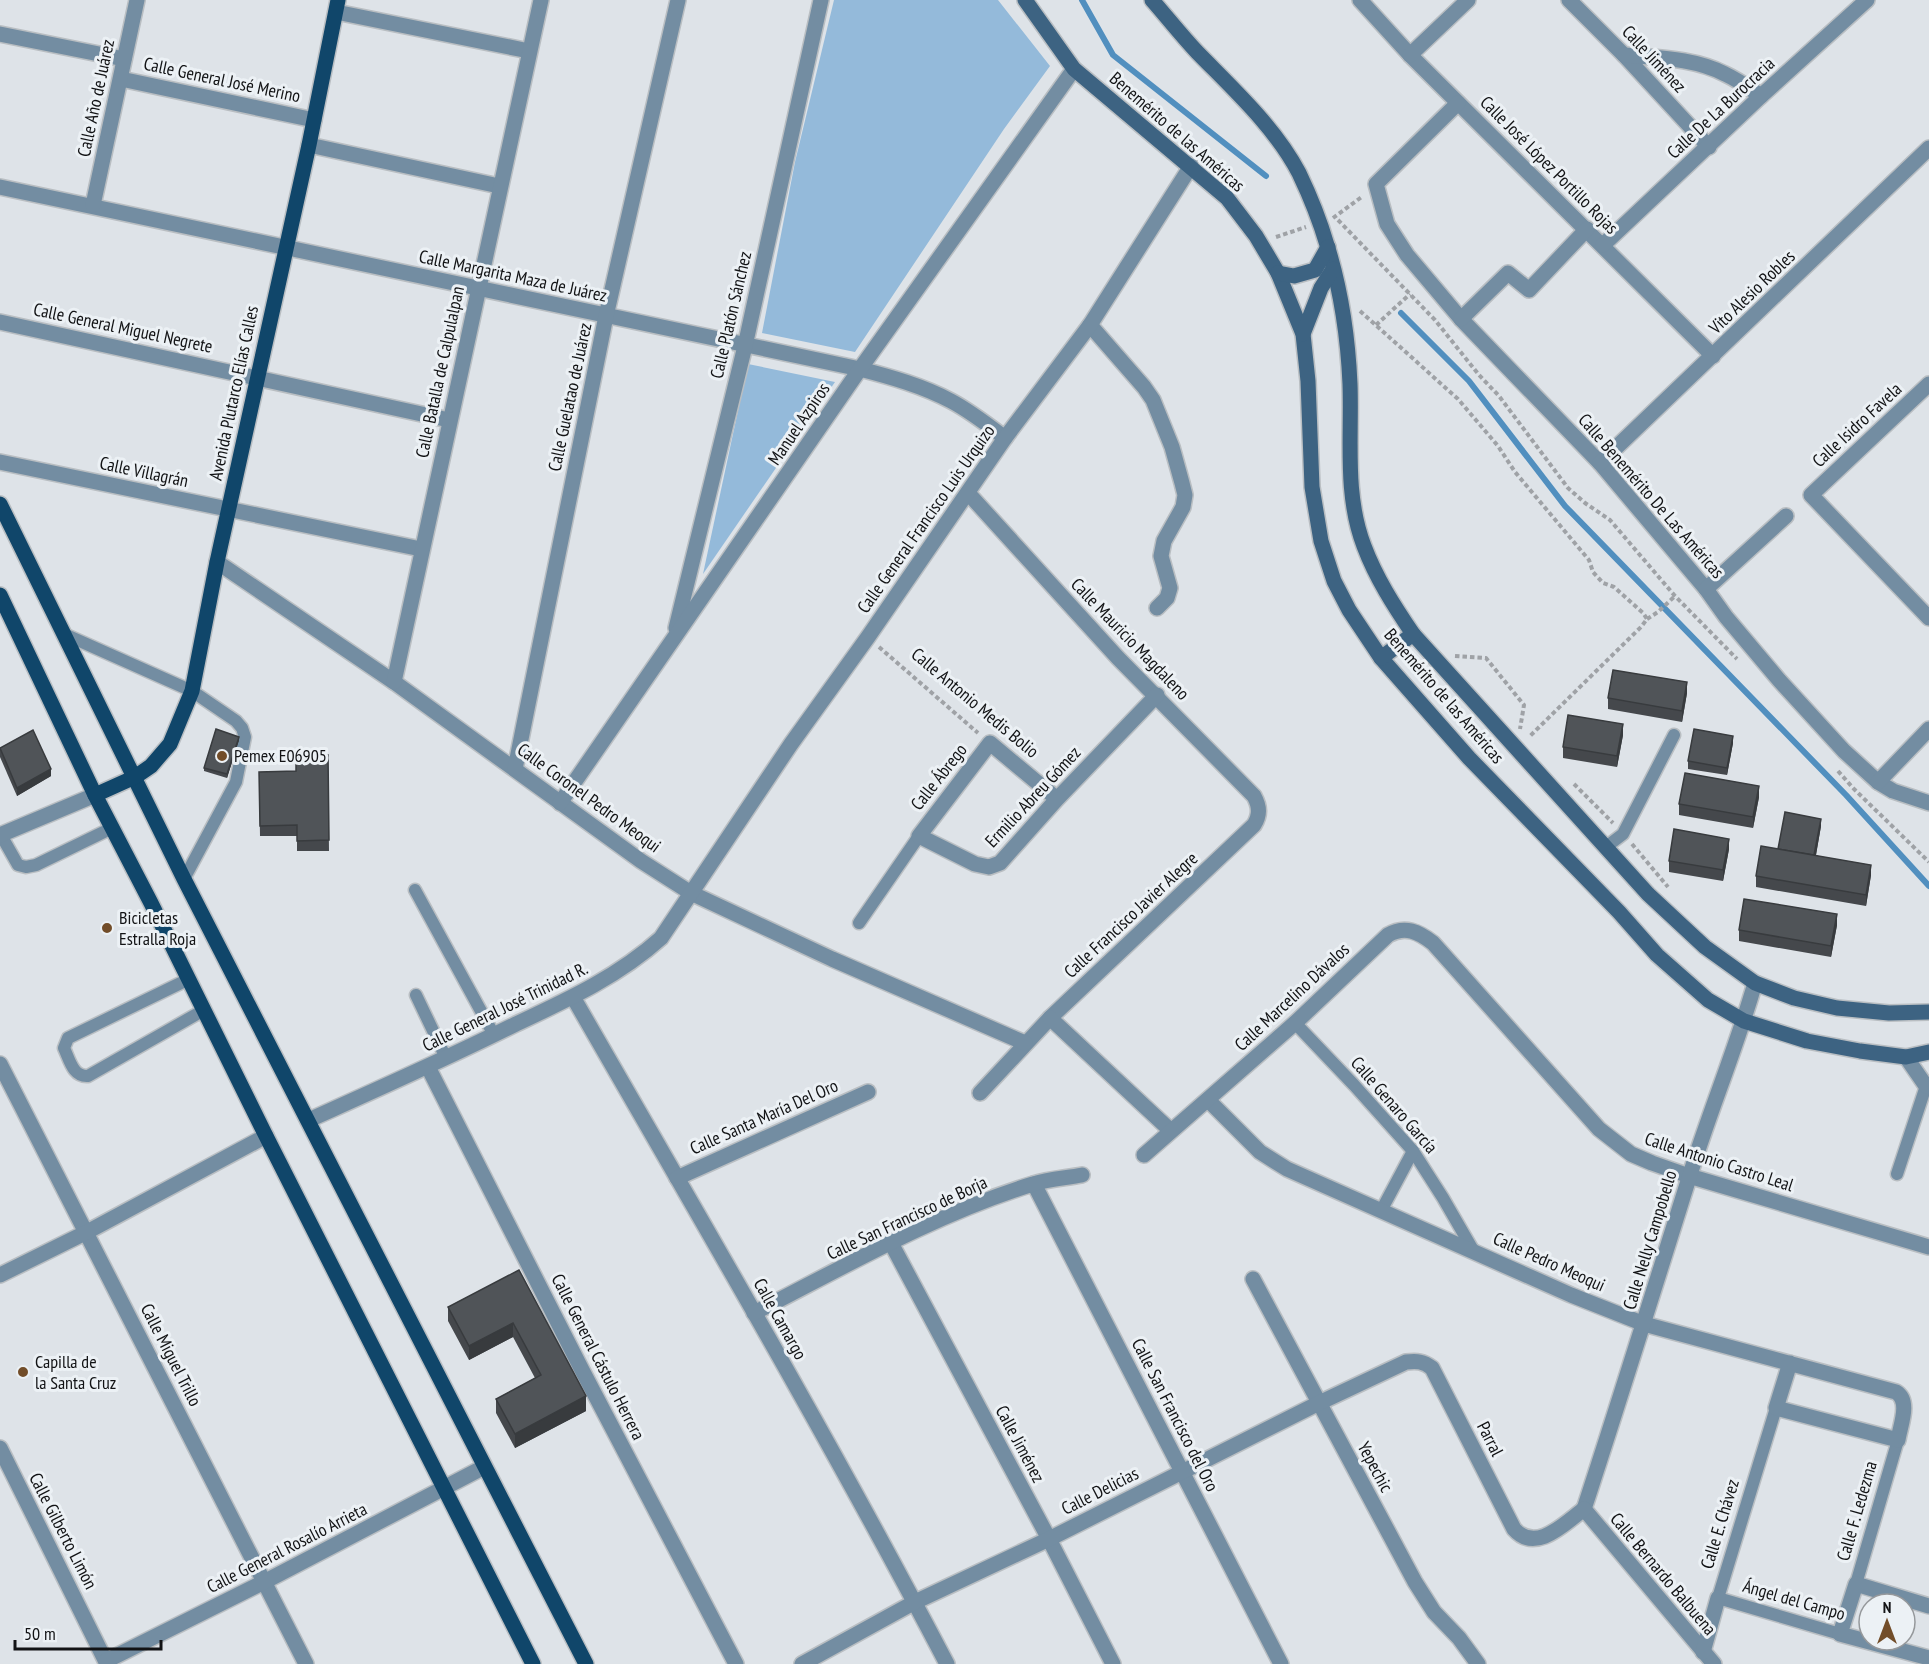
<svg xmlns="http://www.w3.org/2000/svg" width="1929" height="1664" viewBox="0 0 1929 1664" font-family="'PT Sans Narrow',sans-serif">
	<rect width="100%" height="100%" fill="#dee3e8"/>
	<g fill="#94bada">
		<polygon points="834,0 998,0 1050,66 1004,129 855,352 762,333 795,162"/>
		<polygon points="748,364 835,382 703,574"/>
	</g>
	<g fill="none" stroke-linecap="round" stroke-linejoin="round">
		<g stroke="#518fbf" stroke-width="6">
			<polyline points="1082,0 1113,55 1266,176"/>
			<polyline points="1401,313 1469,381 1565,506 1846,795 1929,886"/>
		</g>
		<defs>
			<g id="lane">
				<polyline points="64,634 192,691 236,721 242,728 245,737 236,782 184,879"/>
				<polyline points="1,835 18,865 26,867 36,865 112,828"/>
				<polyline points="1606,847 1623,834 1674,735"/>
				<polyline points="415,890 494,1035"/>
				<polyline points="859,923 919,836"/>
				<path d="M189 979 68 1038 64 1048C70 1061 73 1077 88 1076L204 1010"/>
				<polyline points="416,995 446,1058"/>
				<polyline points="1295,1023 1354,1085 1413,1151 1443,1198 1473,1250"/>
				<polyline points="1897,1174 1926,1086"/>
				<polyline points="1381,1211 1413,1151"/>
				<polyline points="1776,1408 1718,1598 1840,1634"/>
				<polyline points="1856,1584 1898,1440"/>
			</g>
			<g id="street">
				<polyline points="1360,0 1410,55 1713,356"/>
				<polyline points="1569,0 1624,55 1709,147"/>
				<polyline points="336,12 529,51"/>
				<polyline points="0,34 124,59"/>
				<polyline points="1410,55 1468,0"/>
				<path d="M1624 55C1658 58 1694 58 1725 74 1738 80 1749 88 1761 96"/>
				<polyline points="121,79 314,120"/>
				<polyline points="1458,103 1376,184 1387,224 1407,255 1461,319 1600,463 1706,589 1726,617 1779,680 1844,751 1878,782 1893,791 1929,803"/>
				<polyline points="309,145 499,186"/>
				<path d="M0 187 860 369C891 377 923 386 951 401 970 411 988 425 1005 438"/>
				<polyline points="93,205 137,0"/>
				<polyline points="1603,245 1761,96 1867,0"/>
				<polyline points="1461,319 1508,273 1529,290 1587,229"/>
				<polyline points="0,322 449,420"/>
				<polyline points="1090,325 1144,387 1153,400 1172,447 1182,483 1185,495 1183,507 1164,541 1161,556 1170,588 1167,598 1157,608"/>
				<polyline points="1929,384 1811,495 1929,618"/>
				<polyline points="0,462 421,549"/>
				<polyline points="1600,463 1929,148"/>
				<path d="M968 493 1118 658 1254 796C1260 807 1260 815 1254 825L1050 1018 980 1093"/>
				<polyline points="217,562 394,682 641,861 691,893 832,959 1025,1043"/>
				<polyline points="1706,589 1786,516"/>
				<polyline points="676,628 745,346 821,0"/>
				<path d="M394 682C441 454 491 227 541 0"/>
				<polyline points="515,769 606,316 678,0"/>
				<polyline points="1878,782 1929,729"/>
				<polyline points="1057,799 990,743 919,836 975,864 989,867 1000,863 1057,799 1157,695"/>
				<polyline points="560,803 860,369 1074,69"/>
				<polyline points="0,835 95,795"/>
				<path d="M573 997C700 1218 829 1438 947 1664"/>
				<polyline points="1050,1018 1170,1130"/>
				<polyline points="1906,1057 1926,1086 1929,1087"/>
				<polyline points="0,1064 306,1664"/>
				<polyline points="428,1067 582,1370 736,1664"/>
				<path d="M1208 1100 1260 1152 1287 1169 1571 1295 1644 1324 1896 1392C1911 1401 1900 1426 1898 1440L1776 1408 1790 1363"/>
				<path d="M309 1120C378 1089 448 1058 516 1024 567 1000 619 976 661 938L791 744 868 637 1005 438 1090 325 1191 166"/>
				<path d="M1144 1155 1295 1023 1388 935C1405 925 1419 932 1433 943L1599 1129 1631 1154 1652 1163 1689 1176 1929 1247"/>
				<polyline points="677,1178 868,1092"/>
				<polyline points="1034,1184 1281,1664"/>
				<polyline points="891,1243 1049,1539 1113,1664"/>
				<polyline points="0,1275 87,1232 266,1136"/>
				<polyline points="1253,1279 1415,1582 1434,1612 1459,1638 1478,1664"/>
				<path d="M754 1313C844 1267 935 1214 1033 1184 1048 1179 1066 1178 1082 1175"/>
				<polyline points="0,1448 107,1664"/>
				<path d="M1584 1509C1620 1399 1654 1289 1689 1178 1709 1113 1736 1049 1755 983"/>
				<polyline points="1584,1509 1714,1664"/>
				<polyline points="1929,1606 1856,1584 1840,1634 1929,1658"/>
				<polyline points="1703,1652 1718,1598"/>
				<polyline points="106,1661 264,1582 484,1467"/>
				<path d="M802 1664 915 1602 1049 1539 1319 1403 1406 1362C1417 1361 1423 1361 1432 1368L1514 1529C1536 1554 1565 1523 1584 1509"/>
			</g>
			<g id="secondary">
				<polyline points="1025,0 1074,69 1227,198 1256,236 1278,273 1303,334 1308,381 1312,487 1321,541 1334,581 1349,610 1381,658 1469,758 1619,912 1657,955 1708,1000 1744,1021 1807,1041 1860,1051 1906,1057 1929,1052"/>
				<path d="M1152 0C1167 17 1181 35 1197 52 1233 89 1275 127 1299 173 1310 196 1320 221 1327 245 1341 290 1348 338 1350 384 1352 438 1344 494 1364 546 1376 578 1394 606 1413 634L1648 894 1705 947 1755 983 1794 998 1837 1008 1889 1013 1929 1012"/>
				<polyline points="1278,273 1294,276 1315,270 1328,247"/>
				<polyline points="1303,334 1321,288 1333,269"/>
				<polyline points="1381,658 1413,634"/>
			</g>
			<g id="primary">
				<polyline points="0,504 184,879 586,1664"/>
				<polyline points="0,595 95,795 151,903 266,1136 533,1664"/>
				<polyline points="95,795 135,777 151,766 170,744 192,691 217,562 309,145 338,0"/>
			</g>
		</defs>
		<use href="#lane" stroke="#b9bec2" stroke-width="15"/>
		<use href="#street" stroke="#b9bec2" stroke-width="18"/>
		<use href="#secondary" stroke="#b9bec2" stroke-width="18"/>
		<use href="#primary" stroke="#b9bec2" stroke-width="18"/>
		<g stroke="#9fa2a6" stroke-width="4" stroke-dasharray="4.5 3" stroke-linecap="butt">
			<polyline points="1333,218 1363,196"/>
			<polyline points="1338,220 1435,320 1479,375 1499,396 1568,488 1585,503 1610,520 1675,596 1737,659"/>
			<polyline points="1276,237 1306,227"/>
			<polyline points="1360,311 1458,399 1498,446 1515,472 1589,560 1593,572 1603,583 1614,587 1643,613 1647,619 1641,627 1529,737"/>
			<polyline points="1376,325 1410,294"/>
			<polyline points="1647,619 1658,612 1675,596"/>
			<polyline points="879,647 978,733"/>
			<polyline points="1455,656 1486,658 1524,705 1520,729"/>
			<polyline points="1838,771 1854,789 1929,862"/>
			<polyline points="1574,784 1613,823"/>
			<polyline points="1632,844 1668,887"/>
		</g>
		<use href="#lane" stroke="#738da2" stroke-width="12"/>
		<use href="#street" stroke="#738da2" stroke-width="15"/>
		<use href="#secondary" stroke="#3d6382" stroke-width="15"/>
		<use href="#primary" stroke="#10466a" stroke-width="15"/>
	</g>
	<g fill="#45484c">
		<polygon points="1687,693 1682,722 1608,709 1608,698"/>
		<polygon points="1623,735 1617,767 1563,758 1563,747"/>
		<polygon points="239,740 227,778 204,771 204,768"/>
		<polygon points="1733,743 1727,775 1688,769 1688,761"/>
		<polygon points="0,748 51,776 17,796 0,757"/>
		<polygon points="328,755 329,851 297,851 297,836 260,836 259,772 296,771"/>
		<polygon points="1759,797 1753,828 1679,815 1679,804"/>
		<polygon points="1821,826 1816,855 1871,875 1866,906 1756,887 1756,876"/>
		<polygon points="1729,849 1723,881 1669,872 1669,861"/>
		<polygon points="1837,925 1831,957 1739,941 1739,930"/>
		<polygon points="519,1270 586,1411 515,1448 496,1413 496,1399 535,1378 513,1337 469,1360 448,1321 448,1307"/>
	</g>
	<g fill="#383b3e">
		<polygon points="1687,682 1687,693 1682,722 1682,711"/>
		<polygon points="1623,724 1623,735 1617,767 1617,756"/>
		<polygon points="1733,736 1733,743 1727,775 1727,768"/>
		<polygon points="239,737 239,740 227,778 227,774"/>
		<polygon points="51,769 51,776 17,796 17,788"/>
		<polygon points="1759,786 1759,797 1753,828 1753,817"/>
		<polygon points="1821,819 1821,826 1814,866 1814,858"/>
		<polygon points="1729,839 1729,849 1723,881 1723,870"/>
		<polygon points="1871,865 1871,875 1866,906 1866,895"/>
		<polygon points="1837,914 1837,925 1831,957 1831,946"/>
		<polygon points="513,1323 513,1337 469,1360 469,1346"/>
		<polygon points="586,1396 586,1411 515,1448 515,1434"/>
	</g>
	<g fill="#505458" stroke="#383b3e" stroke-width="1.5">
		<polygon points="1613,670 1687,682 1682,711 1608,698"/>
		<polygon points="1568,715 1623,724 1617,756 1563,747"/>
		<polygon points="216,729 239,737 227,774 204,768"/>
		<polygon points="1694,729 1733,736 1727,768 1688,761"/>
		<polygon points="33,730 51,769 17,788 0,748"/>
		<polygon points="328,755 329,840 297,841 297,825 260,826 259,772 296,771 296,756"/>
		<polygon points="1685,773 1759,786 1753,817 1679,804"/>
		<polygon points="1785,812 1821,819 1814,855 1778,849"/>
		<polygon points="1674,829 1729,839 1723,870 1669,861"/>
		<polygon points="1761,846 1871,865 1866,895 1756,876"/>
		<polygon points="1744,899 1837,914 1831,946 1739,930"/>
		<polygon points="519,1270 586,1396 515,1434 496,1399 541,1375 513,1323 469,1346 448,1307"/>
	</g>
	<g fill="#724d29" stroke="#ecf1f5" stroke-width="2">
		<circle cx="222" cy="756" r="6"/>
		<circle cx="107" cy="928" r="6"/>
		<circle cx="23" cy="1372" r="6"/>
	</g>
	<g text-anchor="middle" stroke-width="6" stroke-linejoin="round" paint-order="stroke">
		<g font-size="18" fill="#121315" stroke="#ecf1f5">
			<text transform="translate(1654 59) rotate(47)" y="6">Calle Jiménez</text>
			<text transform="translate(222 80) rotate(12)" y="6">Calle General José Merino</text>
			<text transform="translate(96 98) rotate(-78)" y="6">Calle Año de Juárez</text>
			<text transform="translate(1721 108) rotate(-43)" y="6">Calle De La Burocracia</text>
			<text transform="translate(1177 132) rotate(41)" y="6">Benemérito de las Américas</text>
			<text transform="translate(1549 165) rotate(45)" y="6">Calle José López Portillo Rojas</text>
			<text transform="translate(513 276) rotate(12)" y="6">Calle Margarita Maza de Juárez</text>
			<text transform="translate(1752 292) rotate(-44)" y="6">Vito Alesio Robles</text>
			<text transform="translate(731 315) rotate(-77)" y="6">Calle Platón Sánchez</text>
			<text transform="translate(123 328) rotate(12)" y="6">Calle General Miguel Negrete</text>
			<text transform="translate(440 372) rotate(-78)" y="6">Calle Batalla de Calpulalpan</text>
			<text transform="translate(234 393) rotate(-78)" y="6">Avenida Plutarco Elías Calles</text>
			<text transform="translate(570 397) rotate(-78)" y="6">Calle Guelatao de Juárez</text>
			<text transform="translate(799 424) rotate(-56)" y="6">Manuel Azpiros</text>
			<text transform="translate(1857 425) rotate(-43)" y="6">Calle Isidro Favela</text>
			<text transform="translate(144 472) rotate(12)" y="6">Calle Villagrán</text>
			<text transform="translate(1651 496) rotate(49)" y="6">Calle Benemérito De Las Américas</text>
			<text transform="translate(926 519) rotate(-55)" y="6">Calle General Francisco Luis Urquizo</text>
			<text transform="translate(1130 639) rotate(46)" y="6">Calle Mauricio Magdaleno</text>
			<text transform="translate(1444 696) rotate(49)" y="6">Benemérito de las Américas</text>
			<text transform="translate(975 703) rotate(40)" y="6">Calle Antonio Medis Bolio</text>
			<text transform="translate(939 777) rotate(-52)" y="6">Calle Ábrego</text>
			<text transform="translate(1033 797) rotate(-47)" y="6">Ermilio Abreu Gómez</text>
			<text transform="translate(589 798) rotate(36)" y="6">Calle Coronel Pedro Meoqui</text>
			<text transform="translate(1131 915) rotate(-43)" y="6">Calle Francisco Javier Alegre</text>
			<text transform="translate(1292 997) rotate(-43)" y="6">Calle Marcelino Dávalos</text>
			<text transform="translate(505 1007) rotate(-26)" y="6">Calle General José Trinidad R.</text>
			<text transform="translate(1394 1105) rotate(49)" y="6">Calle Genaro García</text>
			<text transform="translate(764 1117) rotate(-24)" y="6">Calle Santa María Del Oro</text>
			<text transform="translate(1719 1162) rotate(18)" y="6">Calle Antonio Castro Leal</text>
			<text transform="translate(907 1218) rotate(-25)" y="6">Calle San Francisco de Borja</text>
			<text transform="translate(1650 1240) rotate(-73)" y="6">Calle Nelly Campobello</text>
			<text transform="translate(1549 1262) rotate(24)" y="6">Calle Pedro Meoqui</text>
			<text transform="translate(780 1319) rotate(61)" y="6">Calle Camargo</text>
			<text transform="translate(171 1355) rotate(63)" y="6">Calle Miguel Trillo</text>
			<text transform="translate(598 1357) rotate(63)" y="6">Calle General Cástulo Herrera</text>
			<text transform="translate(1175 1415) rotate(63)" y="6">Calle San Francisco del Oro</text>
			<text transform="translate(1490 1439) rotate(63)" y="6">Parral</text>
			<text transform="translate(1020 1444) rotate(62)" y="6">Calle Jiménez</text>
			<text transform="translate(1375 1467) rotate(62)" y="6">Yepechic</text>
			<text transform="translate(1100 1491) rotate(-27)" y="6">Calle Delicias</text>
			<text transform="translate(1857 1511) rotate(-74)" y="6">Calle F. Ledezma</text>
			<text transform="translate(1720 1524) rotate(-73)" y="6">Calle E. Chávez</text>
			<text transform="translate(63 1531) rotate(63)" y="6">Calle Gilberto Limón</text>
			<text transform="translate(287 1548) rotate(-27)" y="6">Calle General Rosalío Arrieta</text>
			<text transform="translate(1663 1574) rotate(50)" y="6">Calle Bernardo Balbuena</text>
			<text transform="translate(1794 1600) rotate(16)" y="6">Ángel del Campo</text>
		</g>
		<g font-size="18" fill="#121315" stroke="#ecf1f5" text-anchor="start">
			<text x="234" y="762">Pemex E06905</text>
			<text x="119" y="924">Bicicletas<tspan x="119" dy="21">Estralla Roja</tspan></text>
			<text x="35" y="1368">Capilla de<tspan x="35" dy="21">la Santa Cruz</tspan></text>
		</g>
	</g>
	<g transform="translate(1887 1622)"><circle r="28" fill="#ecf1f5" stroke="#95989b" stroke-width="1.5"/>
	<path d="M0-4.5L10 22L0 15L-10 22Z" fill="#724d29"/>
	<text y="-9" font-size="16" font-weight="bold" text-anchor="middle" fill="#121315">N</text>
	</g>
	<path d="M15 1640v9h146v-9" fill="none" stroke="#121315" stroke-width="3"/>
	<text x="24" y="1640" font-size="18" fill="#121315" stroke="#ecf1f5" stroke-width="4.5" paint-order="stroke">50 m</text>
</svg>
